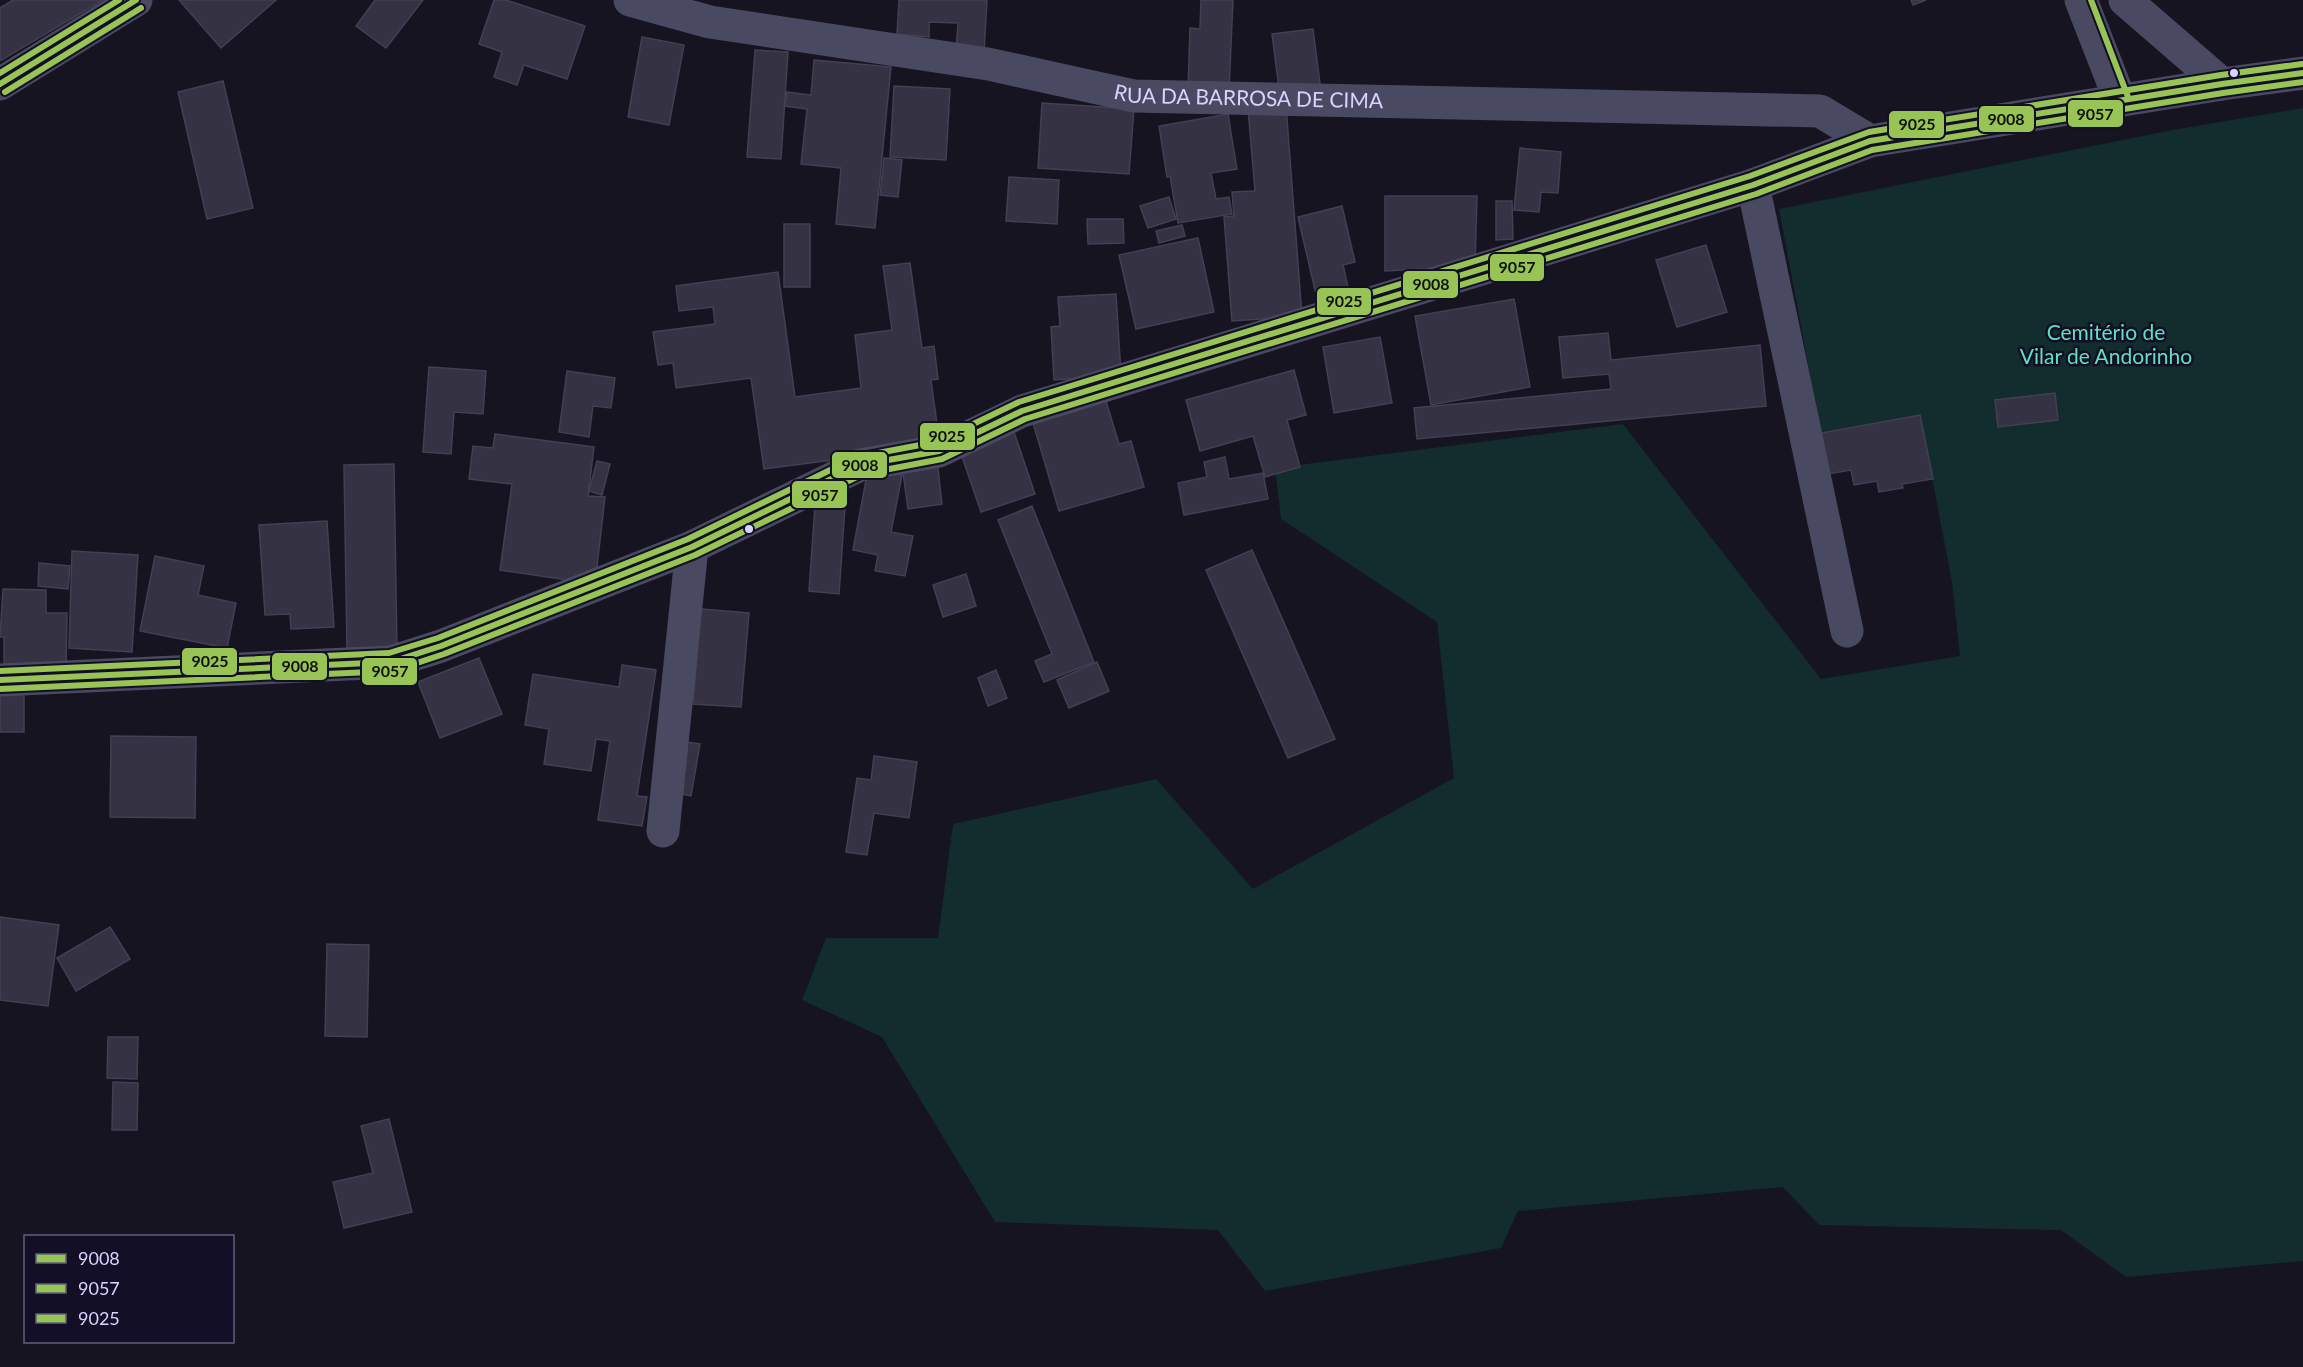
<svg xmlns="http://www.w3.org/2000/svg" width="2303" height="1367" viewBox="0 0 2303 1367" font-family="Lato,sans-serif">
	<rect width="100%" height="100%" fill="#161421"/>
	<polygon fill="#132c2d" points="2303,108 2303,1261 2126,1277 2061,1230 1819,1225 1783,1187 1518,1211 1501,1248 1265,1291 1218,1230 995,1222 882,1037 802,1000 826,938 938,938 953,824 1156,779 1253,889 1454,778 1437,622 1281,519 1275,468 1623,424 1821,679 1960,656 1952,582 1920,415 1821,433 1779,209 2173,130"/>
	<g fill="#343243" stroke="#433f54" stroke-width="1.5">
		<polygon points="13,0 103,0 0,61 0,8"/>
		<polygon points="179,0 276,0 221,48"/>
		<polygon points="375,0 423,0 386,48 356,26"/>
		<polygon points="494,0 506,0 585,26 567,79 524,65 517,85 494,77 502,52 479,44"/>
		<polygon points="899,0 987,0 984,53 956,51 958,23 929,22 929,37 897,34"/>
		<polygon points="1201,0 1233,0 1229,91 1188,89 1190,28 1200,29"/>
		<polygon points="1911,0 1926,0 1913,5"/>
		<polygon points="1313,29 1321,91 1280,97 1272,34"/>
		<polygon points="642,37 684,45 669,125 628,117"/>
		<polygon points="755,50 788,52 781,159 747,157"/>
		<polygon points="814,60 891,67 875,228 836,224 841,168 801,164 807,109 785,106 787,92 811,95"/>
		<polygon points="223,81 253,208 207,219 178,92"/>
		<polygon points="894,86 950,89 946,160 890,157"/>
		<polygon points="1042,103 1134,109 1129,174 1038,168"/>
		<polygon points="1286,106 1302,316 1232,321 1224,217 1234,216 1232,192 1255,191 1248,109"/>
		<polygon points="1228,114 1237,169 1211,173 1216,199 1229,197 1232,214 1178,223 1170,176 1167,177 1159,126"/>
		<polygon points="1520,148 1561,152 1558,193 1541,192 1539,212 1514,210"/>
		<polygon points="884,158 902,160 898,197 880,195"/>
		<polygon points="1009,177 1059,180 1057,224 1006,221"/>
		<polygon points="1385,196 1477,196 1475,266 1385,271"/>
		<polygon points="1169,197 1176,219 1148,228 1140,206"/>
		<polygon points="1496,201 1512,201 1513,239 1496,240"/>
		<polygon points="1342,206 1355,262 1343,265 1350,296 1318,303 1298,217"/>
		<polygon points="1087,219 1123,219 1124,243 1088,244"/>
		<rect x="784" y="224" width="26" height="63"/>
		<polygon points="1182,225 1185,236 1159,243 1156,231"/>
		<polygon points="1198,238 1214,312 1136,329 1119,255"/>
		<polygon points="1706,245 1727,312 1677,327 1656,260"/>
		<polygon points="910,263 922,348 934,346 938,379 931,380 940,446 764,469 751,378 676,388 673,363 658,365 653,332 715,324 713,307 679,311 676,286 778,272 795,397 861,388 855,335 892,330 883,266"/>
		<polygon points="1116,294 1121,375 1054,380 1051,327 1060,326 1058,297"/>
		<polygon points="1514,299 1530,387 1431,405 1415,316"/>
		<polygon points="1608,333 1611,360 1760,345 1766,406 1417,439 1414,408 1611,389 1609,374 1563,378 1559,337"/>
		<polygon points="1380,337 1392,403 1334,413 1323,347"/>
		<polygon points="429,367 486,371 483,414 454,412 451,454 423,452"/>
		<polygon points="1294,370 1306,415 1287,420 1300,467 1265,477 1253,436 1200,451 1186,400"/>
		<polygon points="567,371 615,378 611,408 593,406 589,437 559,432"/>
		<polygon points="2055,393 2058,420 1998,427 1995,400"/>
		<polygon points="1106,401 1119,444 1131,441 1144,487 1059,511 1033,423"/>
		<polygon points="1920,415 1933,479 1902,484 1903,488 1879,492 1877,481 1854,485 1851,470 1828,474 1821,433"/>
		<polygon points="1013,429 1035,494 981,512 959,448"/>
		<polygon points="495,434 594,447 588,496 605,497 595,584 500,570 512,484 469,479 473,446 493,448"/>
		<polygon points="1225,457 1229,479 1263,473 1268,499 1184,515 1178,483 1207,477 1204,462"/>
		<polygon points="937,460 942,504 908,509 902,465"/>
		<polygon points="597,461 610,464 602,495 589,491"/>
		<polygon points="394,464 397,651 347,652 344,465"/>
		<polygon points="868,469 902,475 891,532 913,536 905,576 875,571 878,555 853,550"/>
		<polygon points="816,491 846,492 839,594 809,591"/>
		<polygon points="1032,506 1094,662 1044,682 1035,661 1052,654 998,520"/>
		<polygon points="327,521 334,627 291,629 290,614 265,615 259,525"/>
		<polygon points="1252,550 1335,739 1288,758 1206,570"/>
		<polygon points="72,551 138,555 132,652 69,648"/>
		<polygon points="155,556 204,566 198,595 236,603 227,648 140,631"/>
		<polygon points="39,563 70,566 68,589 38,586"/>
		<polygon points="966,574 976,606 943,617 933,585"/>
		<polygon points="3,589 46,590 46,613 67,613 66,667 4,666 4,637 0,637"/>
		<polygon points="701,609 749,613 741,707 693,704"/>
		<polygon points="479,658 502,714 440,738 418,682"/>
		<polygon points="1097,662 1109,691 1069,708 1057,680"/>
		<polygon points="622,665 656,670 637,796 647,797 642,826 598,820 610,741 596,739 591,771 544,764 549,729 525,725 533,674 619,687"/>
		<polygon points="996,670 1007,698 988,706 978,678"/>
		<rect x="0" y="692" width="24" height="40"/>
		<polygon points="111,736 196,737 195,818 110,817"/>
		<polygon points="679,741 700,744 691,796 669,792"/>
		<polygon points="874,756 917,762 909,818 874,813 867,855 846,852 857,778 871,780"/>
		<polygon points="0,917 59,925 48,1006 0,1000"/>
		<polygon points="110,927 130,959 76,991 57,958"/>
		<polygon points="327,944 369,945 367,1037 325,1036"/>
		<polygon points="108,1037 138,1037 137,1079 107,1078"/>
		<polygon points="113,1082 138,1083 137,1130 112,1130"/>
		<polygon points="389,1119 412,1212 344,1228 333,1182 373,1173 361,1126"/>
	</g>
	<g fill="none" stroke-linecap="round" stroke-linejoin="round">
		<g stroke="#4a4962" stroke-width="33">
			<path id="s1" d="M630 0 710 22 988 64 1134 96 1820 111 1870 141"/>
			<polyline points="2081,0 2120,100"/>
			<polyline points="2125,0 2222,84"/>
			<polyline points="0,84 136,0"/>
			<polyline points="1753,185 1847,631"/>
			<polyline points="0,680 391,662 441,646 692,547 860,465 939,451 1022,411 1753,185 1870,141 2222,84 2303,73"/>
			<polyline points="663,831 692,547"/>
		</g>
		<defs>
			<g id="bus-1">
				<polyline points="0,84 136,0"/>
				<polyline points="0,680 391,662 441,646 692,547 860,465 939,451 1022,411 1753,185 1870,141 2222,84 2303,73"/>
			</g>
			<g id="bus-2">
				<polyline points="5,92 141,8"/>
				<polyline points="0,689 393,671 444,654 695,555 863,474 942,459 1025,419 1756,194 1872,150 2223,93 2303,82"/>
			</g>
			<g id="bus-3">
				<polyline points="2091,0 2128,97"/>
				<polyline points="0,73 119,0"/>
				<polyline points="0,671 389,653 438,638 688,539 857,457 936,442 1019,402 1750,176 1869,132 2221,75 2302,64"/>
			</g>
		</defs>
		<use href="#bus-1" stroke="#130f26" stroke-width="10"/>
		<use href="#bus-2" stroke="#130f26" stroke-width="10"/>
		<use href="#bus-3" stroke="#130f26" stroke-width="10"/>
		<use href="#bus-1" stroke="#98c455" stroke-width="6"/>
		<use href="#bus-2" stroke="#98c455" stroke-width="6"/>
		<use href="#bus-3" stroke="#98c455" stroke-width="6"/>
	</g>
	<g fill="#d9d4ff" stroke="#130f26" stroke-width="2">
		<circle cx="2234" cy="73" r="5"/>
		<circle cx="749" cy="529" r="5"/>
	</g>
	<g text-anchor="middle" stroke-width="5" stroke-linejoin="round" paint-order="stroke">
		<g font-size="21" fill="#d9d4ff" stroke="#130f26">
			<text dy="7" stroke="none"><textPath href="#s1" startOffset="628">RUA DA BARROSA DE CIMA</textPath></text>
		</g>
		<g font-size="21" fill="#5fe0c0" stroke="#130f26">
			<text x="2106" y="340">Cemitério de<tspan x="2106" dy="24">Vilar de Andorinho</tspan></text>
		</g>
	</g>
	<g stroke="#130f26" stroke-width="2">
		<rect x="2067" y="99" width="57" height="29" rx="6" fill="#98c455"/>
		<rect x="1978" y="105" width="57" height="28" rx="6" fill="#98c455"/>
		<rect x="1888" y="110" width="57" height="29" rx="6" fill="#98c455"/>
		<rect x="1489" y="253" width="56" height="29" rx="6" fill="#98c455"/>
		<rect x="1402" y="270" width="57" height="29" rx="6" fill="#98c455"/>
		<rect x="1316" y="287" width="56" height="29" rx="6" fill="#98c455"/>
		<rect x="919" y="422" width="57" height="29" rx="6" fill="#98c455"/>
		<rect x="831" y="451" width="57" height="28" rx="6" fill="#98c455"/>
		<rect x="791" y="480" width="57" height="29" rx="6" fill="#98c455"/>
		<rect x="181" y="647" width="57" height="29" rx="6" fill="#98c455"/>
		<rect x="271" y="652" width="57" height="29" rx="6" fill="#98c455"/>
		<rect x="361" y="657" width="57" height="29" rx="6" fill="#98c455"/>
	</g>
	<g font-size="16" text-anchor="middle" font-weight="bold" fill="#111">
		<text x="2095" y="120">9057</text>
		<text x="2006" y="125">9008</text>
		<text x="1917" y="130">9025</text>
		<text x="1517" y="273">9057</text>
		<text x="1431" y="290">9008</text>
		<text x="1344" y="307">9025</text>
		<text x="947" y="442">9025</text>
		<text x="860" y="471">9008</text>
		<text x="820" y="501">9057</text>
		<text x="210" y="667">9025</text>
		<text x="300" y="672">9008</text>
		<text x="390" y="677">9057</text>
	</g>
	<rect x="24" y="1235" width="210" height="108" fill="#130f26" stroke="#625e7d" stroke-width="1.5"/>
	<rect x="36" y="1254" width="30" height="9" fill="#98c455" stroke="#625e7d" stroke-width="1.5"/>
	<text x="78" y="1265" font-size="18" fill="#d9d4ff">9008</text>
	<rect x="36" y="1284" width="30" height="9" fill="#98c455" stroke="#625e7d" stroke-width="1.5"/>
	<text x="78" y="1295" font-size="18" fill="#d9d4ff">9057</text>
	<rect x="36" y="1314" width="30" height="9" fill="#98c455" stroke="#625e7d" stroke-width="1.5"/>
	<text x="78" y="1325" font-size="18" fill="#d9d4ff">9025</text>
</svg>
